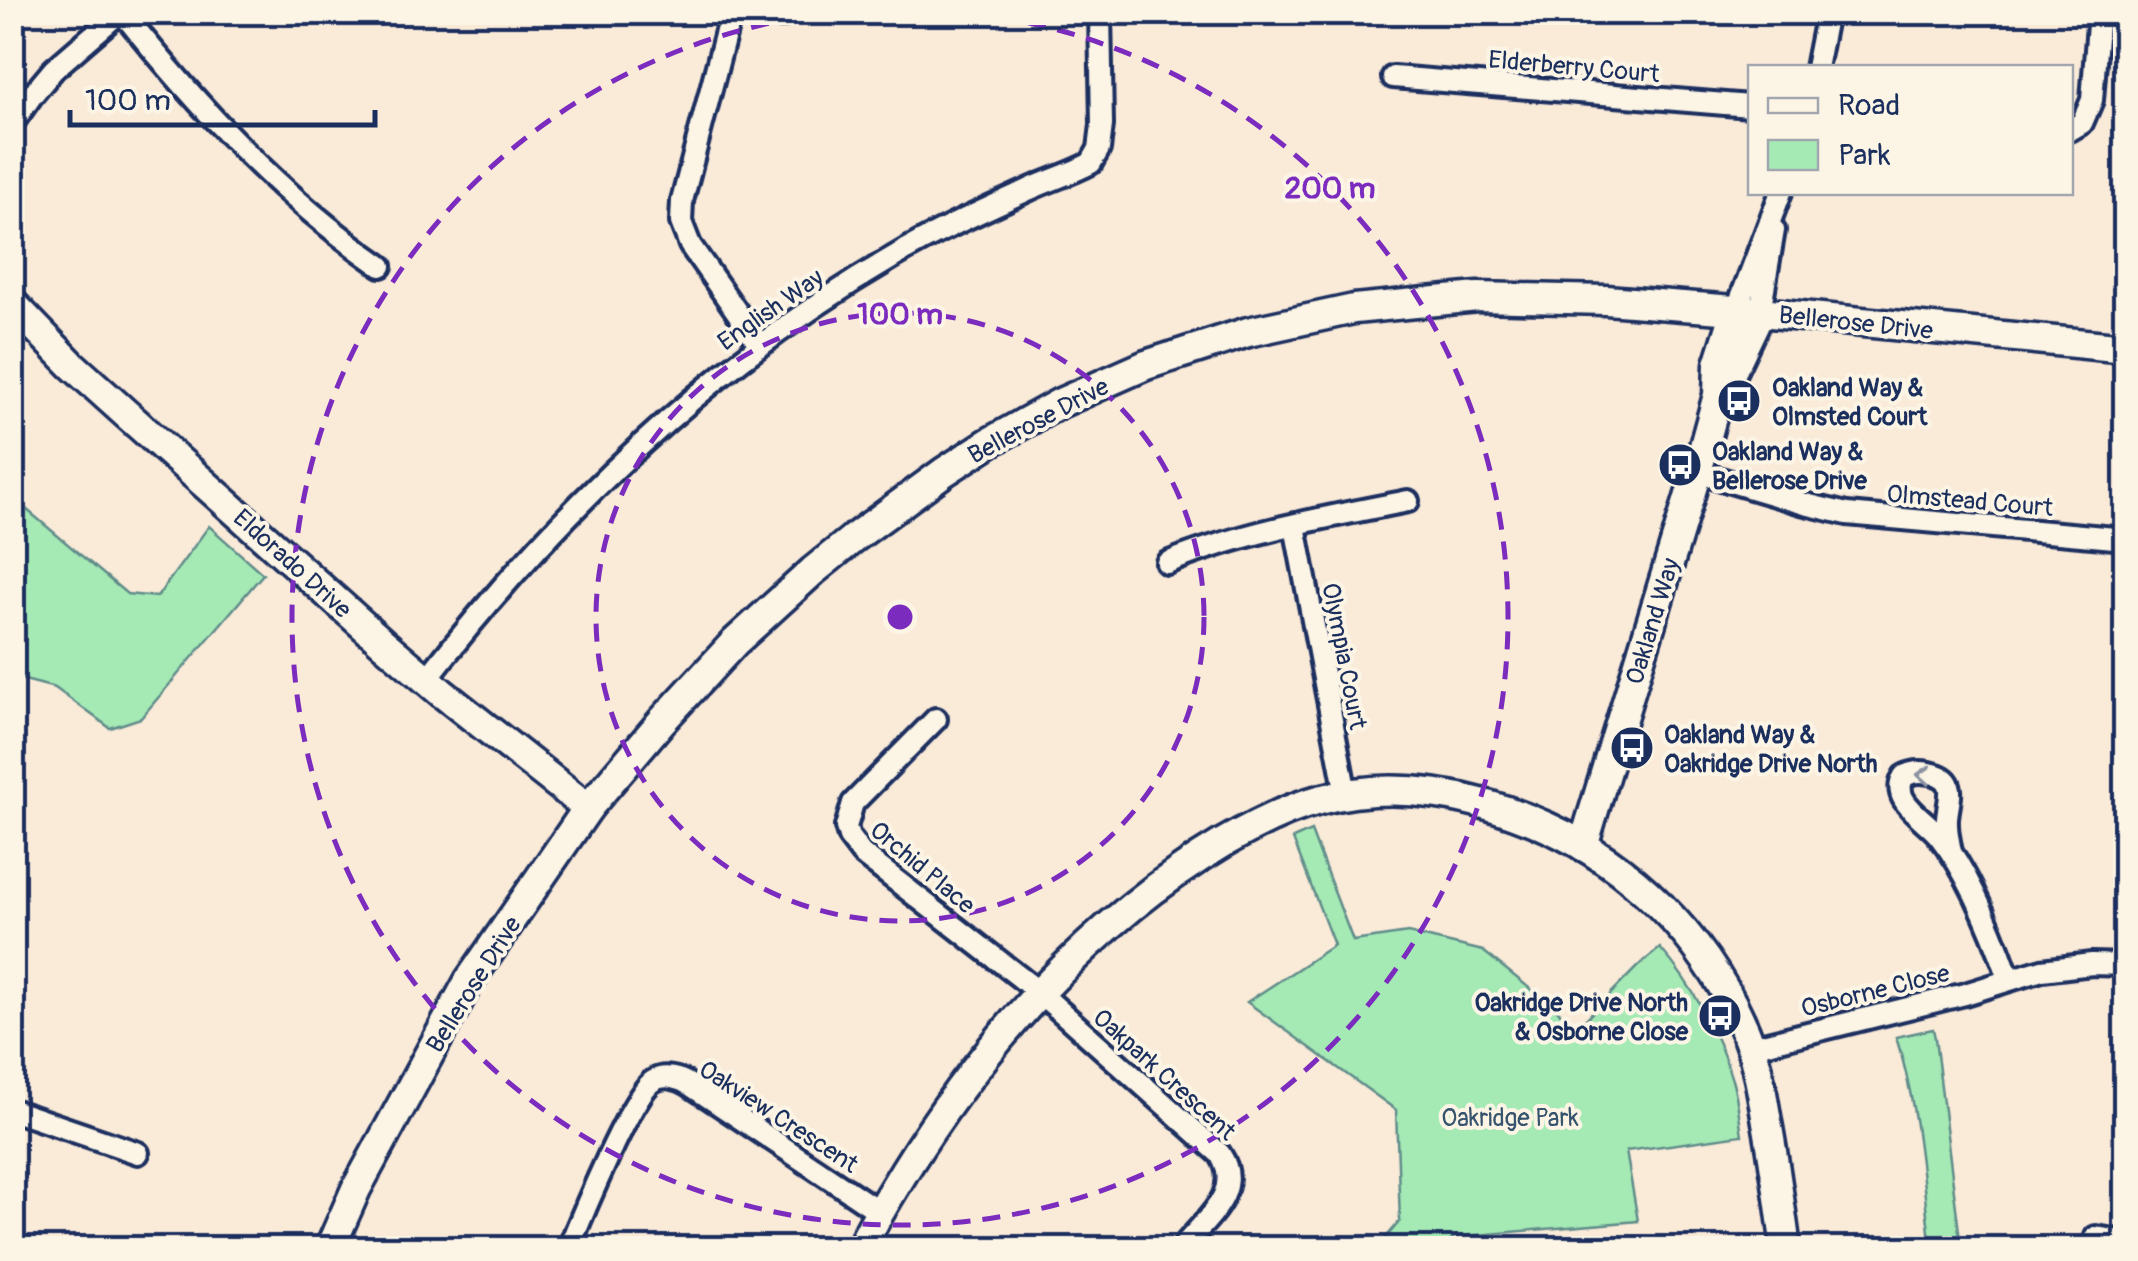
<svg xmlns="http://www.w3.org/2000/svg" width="2138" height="1261" viewBox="0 0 2138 1261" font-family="Pangolin,sans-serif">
	<rect width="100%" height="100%" fill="#faead8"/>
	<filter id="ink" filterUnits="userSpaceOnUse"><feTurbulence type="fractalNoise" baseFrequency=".01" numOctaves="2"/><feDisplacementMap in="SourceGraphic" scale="20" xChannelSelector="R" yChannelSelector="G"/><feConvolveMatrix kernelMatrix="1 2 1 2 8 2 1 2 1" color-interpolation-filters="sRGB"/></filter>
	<g filter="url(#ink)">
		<g fill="#a5eab5" stroke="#608c8a" stroke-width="2.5">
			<polygon points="13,498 127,594 157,597 209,526 263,574 141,718 110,728 55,688 13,677"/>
			<path d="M1311 831 1353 941 1408 933 1483 951 1578 1027 1637 967 1660 948C1693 985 1718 1033 1732 1080 1738 1098 1739 1117 1742 1135L1626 1151 1638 1221 1454 1237 1444 1248H1377L1400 1221 1396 1110 1247 1002 1334 945 1293 839Z"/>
			<path d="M1933 1029 1935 1038 1961 1248H1931C1922 1178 1918 1105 1896 1037Z"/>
		</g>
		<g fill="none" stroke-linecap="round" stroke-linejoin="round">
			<defs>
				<g id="street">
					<path d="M122 12C199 108 280 196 381 266"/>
					<polyline points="731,12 682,201 681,222 690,245 760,345"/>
					<polyline points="769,12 781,16"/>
					<polyline points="1816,68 1827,12"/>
					<polyline points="1393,77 1750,106"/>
					<polyline points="12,124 33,94 54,69 120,12"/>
					<polyline points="2070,130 2082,123 2092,100 2099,12"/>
					<polyline points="1736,311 1781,192"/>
					<polyline points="1760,312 1774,230"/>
					<polyline points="1697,472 1805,504 1847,514 2126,539"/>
					<polyline points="1295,526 1346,794"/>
					<path d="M1167 563C1243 532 1327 517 1408 501"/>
					<path d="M426 680C556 513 708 365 892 258 935 232 982 211 1028 190 1049 180 1071 174 1091 163L1099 149 1102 125 1100 12"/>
					<path d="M936 719 853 803 846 827 849 837 862 854 1040 993 1220 1154C1245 1192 1204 1220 1182 1248"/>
					<path d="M1951 852C1949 841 1946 829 1947 818 1949 796 1959 778 1929 773 1919 771 1913 772 1904 776 1889 801 1925 818 1940 837 1970 875 1993 933 2009 978"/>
					<polyline points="1751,1047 1965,994 2042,970 2092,964 2126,965"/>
					<polyline points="12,1110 138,1153"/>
					<polyline points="2096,1237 2126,1242"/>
					<path d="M569 1248C580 1220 632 1094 653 1081 664 1074 679 1078 690 1085L880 1212"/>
				</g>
				<g id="secondary">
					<polyline points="12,303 72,365 123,411 382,642 442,693 588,808"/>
					<polyline points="1729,377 1760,312"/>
					<polyline points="1583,846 1697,472 1718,395 1719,364 1736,311"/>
					<polyline points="330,1248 356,1189 469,981 588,808 662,721 734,643 813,571 855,537 944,472 990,442 1060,403 1146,365 1248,332 1354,309 1478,297 1606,300 1760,312 2126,348"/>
					<path d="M861 1248C873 1221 890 1195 905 1170 985 1041 1092 921 1223 843 1254 825 1285 809 1319 800 1396 779 1476 795 1547 827 1631 865 1702 936 1740 1020 1756 1053 1761 1086 1767 1122 1775 1164 1780 1206 1786 1248"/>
				</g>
			</defs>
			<use href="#street" stroke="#1b2f5e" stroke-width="28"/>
			<use href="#secondary" stroke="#1b2f5e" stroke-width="35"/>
			<use href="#street" stroke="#fcf5e5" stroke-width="20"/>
			<use href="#secondary" stroke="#fcf5e5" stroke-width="28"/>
		</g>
		<defs><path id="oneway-chevron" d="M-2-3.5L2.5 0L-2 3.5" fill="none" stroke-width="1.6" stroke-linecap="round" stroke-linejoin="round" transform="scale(2.5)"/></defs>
		<use stroke="#8c92a2" href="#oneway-chevron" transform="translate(1924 775) rotate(-176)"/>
	</g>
	<g fill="none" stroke="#7b2cbf" stroke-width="5" stroke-dasharray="18 12">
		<circle cx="900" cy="617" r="304"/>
		<path d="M969 13A608 608 0 1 1 831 13"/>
	</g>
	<defs>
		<symbol id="bus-disc" viewBox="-11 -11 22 22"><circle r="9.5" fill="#1b2f5e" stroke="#fcf5e5"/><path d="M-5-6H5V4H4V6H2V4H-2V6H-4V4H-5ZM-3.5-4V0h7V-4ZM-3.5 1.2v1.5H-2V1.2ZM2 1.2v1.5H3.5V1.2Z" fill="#fff"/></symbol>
	</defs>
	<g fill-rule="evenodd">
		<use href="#bus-disc" x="1714" y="376" width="50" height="50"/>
		<use href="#bus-disc" x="1655" y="440" width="50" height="50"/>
		<use href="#bus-disc" x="1607" y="723" width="50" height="50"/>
		<use href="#bus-disc" x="1695" y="991" width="50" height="50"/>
	</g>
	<g text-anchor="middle" stroke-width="8" stroke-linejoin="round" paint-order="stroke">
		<g font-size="25" fill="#1b2f5e" stroke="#fcf5e5">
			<text transform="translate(1574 66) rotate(5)" y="9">Elderberry Court</text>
			<text transform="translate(770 309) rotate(-35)" y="9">English Way</text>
			<text transform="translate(1856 322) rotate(6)" y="9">Bellerose Drive</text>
			<text transform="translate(1038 420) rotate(-28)" y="9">Bellerose Drive</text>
			<text transform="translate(1970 500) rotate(5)" y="9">Olmstead Court</text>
			<text transform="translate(293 563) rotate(42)" y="9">Eldorado Drive</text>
			<text transform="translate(1652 621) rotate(-73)" y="9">Oakland Way</text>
			<text transform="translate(1345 656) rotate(79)" y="9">Olympia Court</text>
			<text transform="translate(923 867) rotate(40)" y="9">Orchid Place</text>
			<text transform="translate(473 984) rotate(-58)" y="9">Bellerose Drive</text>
			<text transform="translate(1875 990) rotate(-14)" y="9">Osborne Close</text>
			<text transform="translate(1165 1074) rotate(42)" y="9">Oakpark Crescent</text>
			<text transform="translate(779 1116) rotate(33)" y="9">Oakview Crescent</text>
		</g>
		<g font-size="25" font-weight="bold" fill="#1b2f5e" stroke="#fcf5e5" text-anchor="start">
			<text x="1772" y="396">Oakland Way &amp;<tspan x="1772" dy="29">Olmsted Court</tspan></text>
			<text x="1712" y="460">Oakland Way &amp;<tspan x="1712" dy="29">Bellerose Drive</tspan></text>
			<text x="1664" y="743">Oakland Way &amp;<tspan x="1664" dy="29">Oakridge Drive North</tspan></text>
			<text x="1688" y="1011" text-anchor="end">Oakridge Drive North<tspan x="1688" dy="29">&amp; Osborne Close</tspan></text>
		</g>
		<g font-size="25" fill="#37546f" stroke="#fcf5e5">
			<text x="1510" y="1126">Oakridge Park</text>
		</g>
	</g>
	<circle cx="900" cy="617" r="15" fill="#7b2cbf" stroke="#fcf5e5" stroke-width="5"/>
	<g font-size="30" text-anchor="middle" font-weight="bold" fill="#7b2cbf" stroke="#fcf5e5" stroke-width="8" stroke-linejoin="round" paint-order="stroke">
		<text x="1330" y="198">200 m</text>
		<text x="900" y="324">100 m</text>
	</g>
	<rect width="2138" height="1261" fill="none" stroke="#fcf5e5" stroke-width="50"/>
	<rect x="25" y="25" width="2088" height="1211" fill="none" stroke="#1b2f5e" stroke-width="4" filter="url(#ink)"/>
	<rect x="1748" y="65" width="325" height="130" fill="#fcf5e5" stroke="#a2a6af" stroke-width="2.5"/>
	<rect x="1768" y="98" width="50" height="15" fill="#fcf5e5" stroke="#a2a6af" stroke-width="2.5"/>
	<text x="1838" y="115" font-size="30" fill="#1b2f5e">Road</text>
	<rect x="1768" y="140" width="50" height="30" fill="#a5eab5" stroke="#a2a6af" stroke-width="2.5"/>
	<text x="1838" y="165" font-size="30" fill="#1b2f5e">Park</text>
	<path d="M70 110v15h305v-15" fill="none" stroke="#1b2f5e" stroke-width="5"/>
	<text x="85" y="110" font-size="30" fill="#1b2f5e" stroke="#fcf5e5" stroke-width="8" paint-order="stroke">100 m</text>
</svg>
